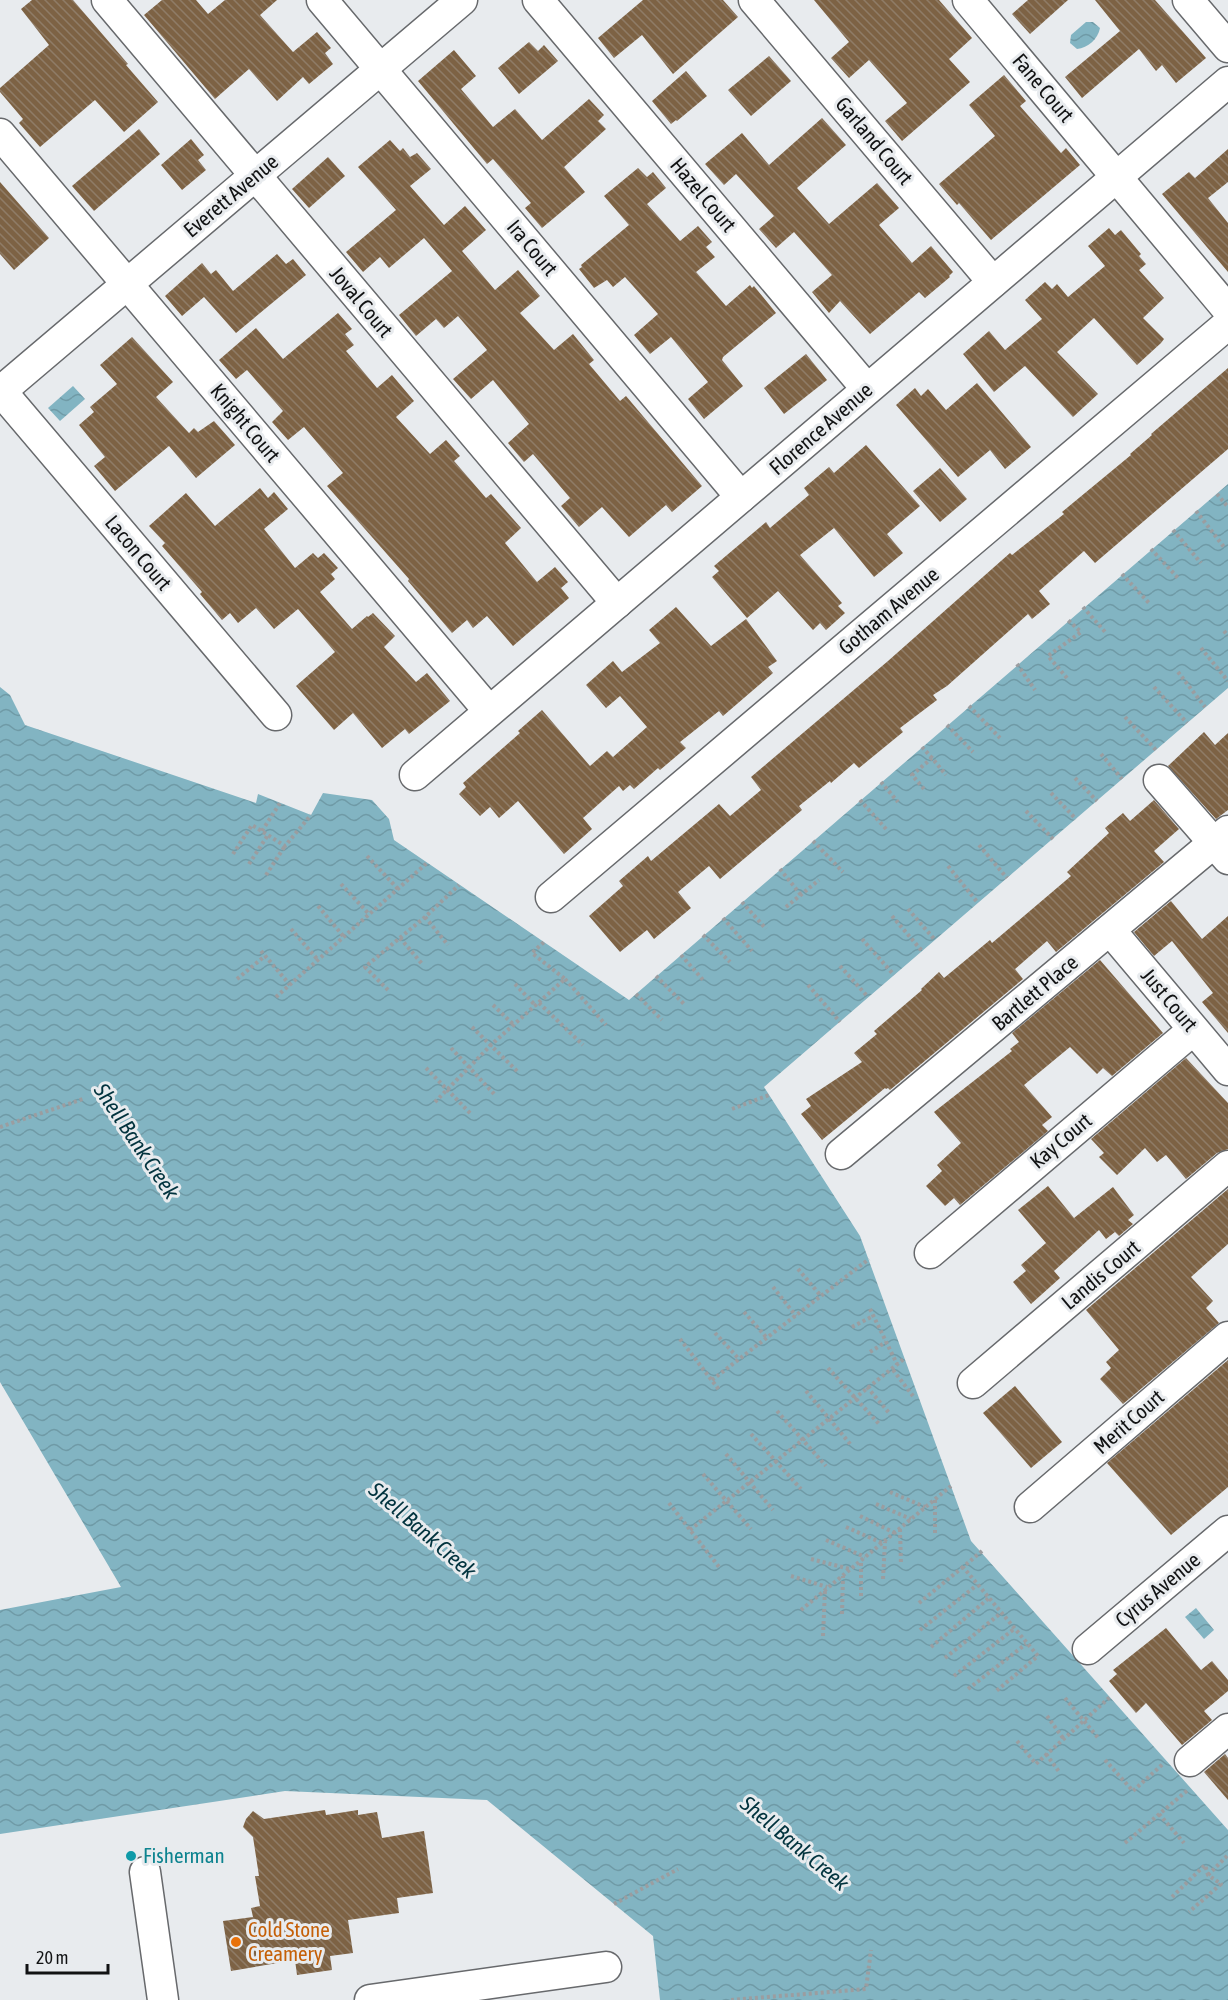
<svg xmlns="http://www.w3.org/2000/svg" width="1228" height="2000" viewBox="0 0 1228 2000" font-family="'Asap Condensed',sans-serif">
	<defs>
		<pattern id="water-waves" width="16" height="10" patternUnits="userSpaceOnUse" patternTransform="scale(1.5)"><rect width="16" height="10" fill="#82b4c2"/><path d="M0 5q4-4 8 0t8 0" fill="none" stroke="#6f9aa6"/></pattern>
		<pattern id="building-back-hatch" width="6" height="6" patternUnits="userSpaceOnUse" patternTransform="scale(1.5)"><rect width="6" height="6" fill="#7d6244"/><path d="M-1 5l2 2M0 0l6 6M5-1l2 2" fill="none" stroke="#8f7c67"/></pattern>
	</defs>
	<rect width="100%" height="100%" fill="#e8ebee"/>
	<g fill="url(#water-waves)">
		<path d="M1086 22H1093L1100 28C1098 39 1088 48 1077 49L1070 43 1071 35Z"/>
		<polygon points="73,386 85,399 60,421 48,408"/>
		<polygon points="1228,484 1228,688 764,1087 860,1236 971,1541 1228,1830 1228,2000 660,2000 653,1936 487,1800 285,1791 0,1834 0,1610 121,1587 0,1382 0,687 10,695 25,725 256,803 258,794 311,815 323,793 372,800 389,819 394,840 629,1000"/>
		<polygon points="1196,1608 1214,1630 1204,1639 1185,1617"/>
	</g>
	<g fill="url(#building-back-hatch)">
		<polygon points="32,0 73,0 128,64 126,65 132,72 158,102 124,132 95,100 40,147 19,123 23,119 0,92 0,88 49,45 21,9"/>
		<polygon points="162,0 196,0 208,14 225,0 277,0 260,15 293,52 317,32 331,48 325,53 333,64 309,84 303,77 277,101 249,69 215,99 144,15"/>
		<polygon points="643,0 723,0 738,17 673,74 642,35 614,58 598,38"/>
		<polygon points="814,0 939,0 972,38 949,59 970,82 902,141 885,121 907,103 869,60 849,78 831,58 849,42"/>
		<polygon points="1028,0 1068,0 1030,34 1012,14"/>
		<polygon points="1095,0 1155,0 1206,58 1176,83 1162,65 1156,71 1139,49 1082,98 1065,77 1120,31"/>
		<polygon points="529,42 538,51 544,45 558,61 519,94 498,68"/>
		<polygon points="454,50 476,76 461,89 493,127 515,109 542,140 589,99 604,115 598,121 606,129 564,167 585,192 542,228 525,208 531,203 493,159 487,164 418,81"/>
		<polygon points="769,56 791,81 751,116 728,90"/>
		<polygon points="686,71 707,96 677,121 676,120 671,124 652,101"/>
		<polygon points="1004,75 1026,101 1020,106 1061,153 1066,148 1080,165 991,240 959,203 957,205 939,184 995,136 969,105"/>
		<polygon points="822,118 846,145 797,188 829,224 877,183 899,208 879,225 912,263 931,246 953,272 949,276 950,277 925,298 919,292 870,334 840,301 829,313 812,292 832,275 794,232 776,248 759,229 774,216 736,174 724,185 705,164 742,133 769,165"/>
		<polygon points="139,129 160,154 94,211 72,186"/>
		<polygon points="191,139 204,155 198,160 206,170 182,190 161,165"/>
		<polygon points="390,140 400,151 403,148 410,157 417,153 431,169 410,186 444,225 465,206 486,230 462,251 495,290 518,270 540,296 520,313 554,350 573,334 594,360 589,364 620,401 626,396 702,486 672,512 666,505 629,537 602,507 579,527 561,506 570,498 533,454 524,462 508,443 529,424 493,380 471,399 453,379 487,350 458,316 444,328 436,319 416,336 399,315 452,271 424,238 389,268 380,257 363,272 346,252 396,210 358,167"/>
		<polygon points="1228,149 1228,182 1208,198 1228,223 1228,272 1162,194 1189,172 1195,178"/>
		<polygon points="328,157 345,176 309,208 292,189"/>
		<polygon points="638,168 647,177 653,172 666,188 647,204 680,241 698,226 712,242 706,247 715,257 696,272 726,306 750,285 752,288 754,286 776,313 723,357 722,360 743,386 704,419 688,399 708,382 671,337 650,354 634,335 658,314 625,277 613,287 607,280 594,288 579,269 582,267 581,265 629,225 604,196"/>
		<polygon points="0,182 49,238 14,270 0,254"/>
		<polygon points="1109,228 1115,235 1121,230 1141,254 1139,256 1146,264 1139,270 1164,298 1143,318 1164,339 1161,343 1137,365 1094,318 1057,352 1098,394 1073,417 1025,366 994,392 963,354 989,331 1005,350 1042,319 1025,300 1045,282 1052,289 1057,284 1068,297 1105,266 1088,246"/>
		<polygon points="277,254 286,264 293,259 306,275 236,333 204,297 182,316 165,296 202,263 211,274 216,270 233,291"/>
		<polygon points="338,313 352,329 345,334 354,345 346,351 377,388 392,375 414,401 396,417 430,454 446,440 460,456 454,461 486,498 491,494 521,528 505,543 537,582 555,567 568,582 561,588 569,598 513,646 487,616 473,628 467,620 452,633 408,581 409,579 327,486 343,473 304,427 288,440 272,422 283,411 247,370 236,379 219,360 256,328 283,359"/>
		<polygon points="132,337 173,382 156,397 189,433 194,428 198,432 214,421 235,445 196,478 169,446 115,491 94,466 105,457 79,425 94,412 90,407 117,384 100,365"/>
		<polygon points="806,354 827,380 784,414 764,388"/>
		<polygon points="1228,368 1228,449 1095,563 1084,551 1039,591 1050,604 1032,619 1028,614 947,686 933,695 937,700 900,728 903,732 859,768 854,763 831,783 830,781 799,806 802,810 720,879 709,866 678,892 691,908 654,939 647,930 620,952 589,916 623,886 619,881 648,856 651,861 719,804 730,816 761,790 751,777 888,661 1010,553 1012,555 1064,514 1062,512 1131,455 1130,454 1152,435 1151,434"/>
		<polygon points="977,383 1031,447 1005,469 990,450 958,477 896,405 915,388 921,396 928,389 946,410"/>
		<polygon points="866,445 920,506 887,534 903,553 874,577 834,528 800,555 842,603 838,606 845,613 826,630 820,623 813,630 778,591 747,618 712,577 719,571 714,566 766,522 770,528 809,495 804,488 829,467 834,473"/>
		<polygon points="940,468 967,499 940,522 913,491"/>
		<polygon points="260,488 268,498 274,492 288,509 264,529 295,568 313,553 318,558 324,553 338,568 331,574 335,579 320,592 352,629 367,616 368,617 373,613 395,636 384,647 416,682 427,673 450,701 409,734 405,729 382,748 353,713 334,730 296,686 335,652 298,609 274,629 256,608 238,623 230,613 222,620 200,594 202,592 162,546 165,543 149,526 186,493 215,526"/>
		<polygon points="676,607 711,646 746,619 777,661 768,667 773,673 723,716 719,711 680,742 686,748 660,770 658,768 634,789 630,785 623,791 619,786 583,818 592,829 564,854 518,801 499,818 490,807 480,816 459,794 466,787 463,783 520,733 518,731 542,710 590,766 607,751 613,757 647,727 620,696 606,708 586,685 613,661 622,672 660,643 649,630"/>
		<polygon points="1204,732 1215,745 1228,733 1228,810 1216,819 1168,766"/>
		<polygon points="1154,800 1179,829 1154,851 1164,862 1056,952 1047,941 1015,969 1023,979 890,1090 888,1088 886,1089 885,1088 822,1140 801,1114 811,1106 806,1099 862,1062 854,1053 877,1034 874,1031 922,990 921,989 939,972 944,978 990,940 992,943 1071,876 1067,872 1109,833 1105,828 1123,813 1130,821"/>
		<polygon points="1171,901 1202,939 1228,916 1228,1033 1202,1002 1213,993 1172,941 1154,956 1134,932"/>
		<polygon points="1100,960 1163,1033 1112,1076 1103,1068 1097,1074 1070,1047 1024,1085 1052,1117 1042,1125 1048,1131 960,1205 954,1198 945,1206 926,1186 942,1171 937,1165 961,1143 934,1112 1012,1051 1010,1049 1019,1042 1012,1033"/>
		<polygon points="1186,1058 1228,1103 1228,1149 1217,1153 1186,1179 1166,1155 1157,1162 1145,1148 1117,1175 1099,1157 1104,1153 1091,1139"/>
		<polygon points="1048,1186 1074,1218 1113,1187 1134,1215 1128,1220 1133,1224 1119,1236 1115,1232 1106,1239 1099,1230 1054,1271 1060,1278 1031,1304 1013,1282 1026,1271 1021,1265 1046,1243 1018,1210"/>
		<polygon points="1228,1189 1228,1244 1191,1277 1213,1301 1206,1308 1219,1323 1123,1404 1100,1379 1111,1368 1106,1362 1119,1350 1086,1310"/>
		<polygon points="1228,1360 1228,1487 1171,1535 1107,1463"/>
		<polygon points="1015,1386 1062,1442 1031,1468 983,1413"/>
		<polygon points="1166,1628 1201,1670 1212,1661 1228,1680 1228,1691 1204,1711 1212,1720 1182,1745 1146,1703 1136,1713 1109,1681 1117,1674 1113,1670"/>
		<polygon points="1225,1754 1228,1758 1228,1800 1204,1772"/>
		<polygon points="325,1810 326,1815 358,1810 358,1815 377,1812 382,1838 424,1831 433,1893 397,1898 399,1913 348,1920 353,1953 330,1956 332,1970 297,1975 295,1960 231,1971 223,1921 253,1917 251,1908 260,1906 255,1876 259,1876 253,1837 243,1827 246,1819 253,1811 264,1819"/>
	</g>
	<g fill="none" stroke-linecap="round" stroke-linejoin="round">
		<defs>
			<g id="street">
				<polyline points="107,0 617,603"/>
				<polyline points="322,0 741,497"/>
				<polyline points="538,0 867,389"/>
				<polyline points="754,0 993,282"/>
				<polyline points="968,0 1228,310"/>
				<polyline points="1188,0 1228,47"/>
				<polyline points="0,134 489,711"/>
				<polyline points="0,390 276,715"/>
				<polyline points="0,392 462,0"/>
				<polyline points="415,775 1228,82"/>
				<polyline points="1159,780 1228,859"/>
				<polyline points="551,897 1228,324"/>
				<polyline points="1110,930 1228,1070"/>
				<polyline points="841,1154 1228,831"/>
				<polyline points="930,1253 1193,1030"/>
				<polyline points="973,1383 1228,1166"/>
				<polyline points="1030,1507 1228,1337"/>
				<polyline points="1088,1649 1228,1531"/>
				<polyline points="1190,1761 1228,1729"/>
				<polyline points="145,1872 163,2000"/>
				<polyline points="370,2000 606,1967"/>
			</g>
		</defs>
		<use href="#street" stroke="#67696c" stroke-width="33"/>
		<g stroke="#9b9da0" stroke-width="4" stroke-dasharray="3 3" stroke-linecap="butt">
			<polyline points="1217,494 1228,507"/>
			<polyline points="1196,511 1224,547"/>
			<polyline points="1173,530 1201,563"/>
			<polyline points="1151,549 1178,578"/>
			<polyline points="1122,574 1149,603"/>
			<polyline points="1083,607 1106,633"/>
			<polyline points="1224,631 1228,636"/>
			<polyline points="1201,648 1228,681"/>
			<polyline points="1017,664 1035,690"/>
			<polyline points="1178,672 1205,707"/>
			<polyline points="1067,678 1048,656 1081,632 1068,620"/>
			<polyline points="1154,687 1187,723"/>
			<polyline points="969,706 1000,738"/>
			<polyline points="1125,717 1156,750"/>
			<polyline points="947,725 973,752"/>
			<polyline points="922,747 932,758"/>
			<polyline points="1101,754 1122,779"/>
			<polyline points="1075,778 1097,801"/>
			<polyline points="881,782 898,802"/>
			<polyline points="924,789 912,775 932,758 946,775"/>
			<polyline points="1051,793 1076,819"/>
			<polyline points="860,800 887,830"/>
			<polyline points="1026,811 1053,839"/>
			<polyline points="262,831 280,803"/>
			<polyline points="813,841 843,872"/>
			<polyline points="979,845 1007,878"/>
			<polyline points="233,854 252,825 285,846 311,815"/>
			<polyline points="367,856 398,889"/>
			<polyline points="249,864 268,835"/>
			<polyline points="948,866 978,903"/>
			<polyline points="780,869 801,895"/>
			<polyline points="266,875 285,846"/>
			<polyline points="341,884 369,914"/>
			<polyline points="742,902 766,929"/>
			<polyline points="318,906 344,937"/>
			<polyline points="786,907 819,880"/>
			<polyline points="908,909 935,940"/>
			<polyline points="892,916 922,951"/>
			<polyline points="425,917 448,945"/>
			<polyline points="723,918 752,951"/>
			<polyline points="291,929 318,960"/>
			<polyline points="703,935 730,962"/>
			<polyline points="400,938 423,965"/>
			<polyline points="862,939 894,975"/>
			<polyline points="261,951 290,985"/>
			<polyline points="681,955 704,981"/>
			<polyline points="840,966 868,997"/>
			<polyline points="656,976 685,1005"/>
			<polyline points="237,979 265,956"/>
			<polyline points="565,979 606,1025"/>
			<polyline points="515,984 536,1006"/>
			<polyline points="808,985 840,1022"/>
			<polyline points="388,990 365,967 425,917 459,885"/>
			<polyline points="636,994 662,1020"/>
			<polyline points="276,997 427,863"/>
			<polyline points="539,1003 583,1045"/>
			<polyline points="493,1005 515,1026"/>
			<polyline points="472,1027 518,1072"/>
			<polyline points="451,1048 496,1096"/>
			<polyline points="426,1068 472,1115"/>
			<polyline points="435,1102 491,1045 565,979 532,953 544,942"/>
			<polyline points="732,1109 769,1095"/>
			<polyline points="0,1127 83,1099"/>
			<polyline points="798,1269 821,1296"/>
			<polyline points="773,1287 796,1316"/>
			<polyline points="870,1309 897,1364"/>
			<polyline points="744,1312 767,1338"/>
			<polyline points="852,1327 873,1316"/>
			<polyline points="715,1333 739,1359"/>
			<polyline points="680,1339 720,1391"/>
			<polyline points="870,1352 886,1342"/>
			<polyline points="828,1368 879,1424"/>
			<polyline points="893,1370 913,1396"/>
			<polyline points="712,1380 869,1259"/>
			<polyline points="867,1387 890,1414"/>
			<polyline points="806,1391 851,1445"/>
			<polyline points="777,1411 826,1466"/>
			<polyline points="751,1434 801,1489"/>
			<polyline points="726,1454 773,1510"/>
			<polyline points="703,1474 751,1529"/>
			<polyline points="890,1492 925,1507"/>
			<polyline points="935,1500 935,1536"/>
			<polyline points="669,1503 719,1567"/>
			<polyline points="876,1504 911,1519"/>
			<polyline points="860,1516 895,1533"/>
			<polyline points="846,1527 882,1543"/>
			<polyline points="900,1529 901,1565"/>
			<polyline points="690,1530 905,1358"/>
			<polyline points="826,1540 865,1557"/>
			<polyline points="982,1551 963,1567 1038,1656 995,1692"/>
			<polyline points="811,1559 850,1569"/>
			<polyline points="791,1576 827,1587"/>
			<polyline points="883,1579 885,1542"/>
			<polyline points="861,1596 861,1561"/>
			<polyline points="919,1603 963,1567"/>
			<polyline points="801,1610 951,1486"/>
			<polyline points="842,1614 843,1576"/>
			<polyline points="920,1630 977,1585"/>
			<polyline points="823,1636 825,1590"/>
			<polyline points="931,1647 989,1598"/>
			<polyline points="945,1658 1001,1613"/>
			<polyline points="954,1676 1014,1629"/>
			<polyline points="968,1689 1026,1644"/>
			<polyline points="1065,1698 1099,1739"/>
			<polyline points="1047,1716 1063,1738"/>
			<polyline points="1017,1741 1036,1764 1110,1697"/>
			<polyline points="1046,1754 1060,1773"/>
			<polyline points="1105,1760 1133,1791 1164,1763"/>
			<polyline points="1159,1814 1184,1843"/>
			<polyline points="1125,1843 1189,1789"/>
			<polyline points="1208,1875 1228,1855"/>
			<polyline points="1172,1897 1205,1865 1208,1875 1221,1884 1189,1912"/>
			<polyline points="614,1904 678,1869"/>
			<polyline points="731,2000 866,1989 871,1950"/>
		</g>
		<use href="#street" stroke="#fff" stroke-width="30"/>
	</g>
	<circle fill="#0f9aa8" stroke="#e8ebee" stroke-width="2" cx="131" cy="1856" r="6"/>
	<circle fill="#e8710a" stroke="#e8ebee" stroke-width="2" cx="236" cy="1942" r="6"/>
	<g text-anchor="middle" stroke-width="6" stroke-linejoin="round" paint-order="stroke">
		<g font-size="21" fill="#111213" stroke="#e8ebee">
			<text transform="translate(1043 88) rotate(50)" y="7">Fane Court</text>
			<text transform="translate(874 141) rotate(50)" y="7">Garland Court</text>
			<text transform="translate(703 195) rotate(50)" y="7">Hazel Court</text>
			<text transform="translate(231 196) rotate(-40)" y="7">Everett Avenue</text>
			<text transform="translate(532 248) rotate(50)" y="7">Ira Court</text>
			<text transform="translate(361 302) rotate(50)" y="7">Joval Court</text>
			<text transform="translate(245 423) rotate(50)" y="7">Knight Court</text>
			<text transform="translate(821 429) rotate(-41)" y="7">Florence Avenue</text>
			<text transform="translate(138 553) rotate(50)" y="7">Lacon Court</text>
			<text transform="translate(889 611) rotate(-40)" y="7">Gotham Avenue</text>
			<text transform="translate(1035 993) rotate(-40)" y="7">Bartlett Place</text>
			<text transform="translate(1169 1000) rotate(50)" y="7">Just Court</text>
			<text transform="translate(1061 1141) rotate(-40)" y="7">Kay Court</text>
			<text transform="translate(1101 1275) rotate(-40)" y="7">Landis Court</text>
			<text transform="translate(1129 1422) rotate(-41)" y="7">Merit Court</text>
			<text transform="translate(1158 1590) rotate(-40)" y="7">Cyrus Avenue</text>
		</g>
		<g font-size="21" fill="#0d838f" stroke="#e8ebee" text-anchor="start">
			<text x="143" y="1863">Fisherman</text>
		</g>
		<g font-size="21" fill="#c56008" stroke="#e8ebee" text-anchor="start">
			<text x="248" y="1937">Cold Stone<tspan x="248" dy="24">Creamery</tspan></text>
		</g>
		<g font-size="22" font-style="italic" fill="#02333e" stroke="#e8ebee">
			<text transform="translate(137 1141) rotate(56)" y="8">Shell Bank Creek</text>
			<text transform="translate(423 1530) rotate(41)" y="8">Shell Bank Creek</text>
			<text transform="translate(795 1843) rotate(40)" y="8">Shell Bank Creek</text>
		</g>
	</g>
	<path d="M27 1964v9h81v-9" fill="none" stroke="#111213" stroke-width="3"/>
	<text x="36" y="1964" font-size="18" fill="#111213" stroke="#e8ebee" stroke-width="4.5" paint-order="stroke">20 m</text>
</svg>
